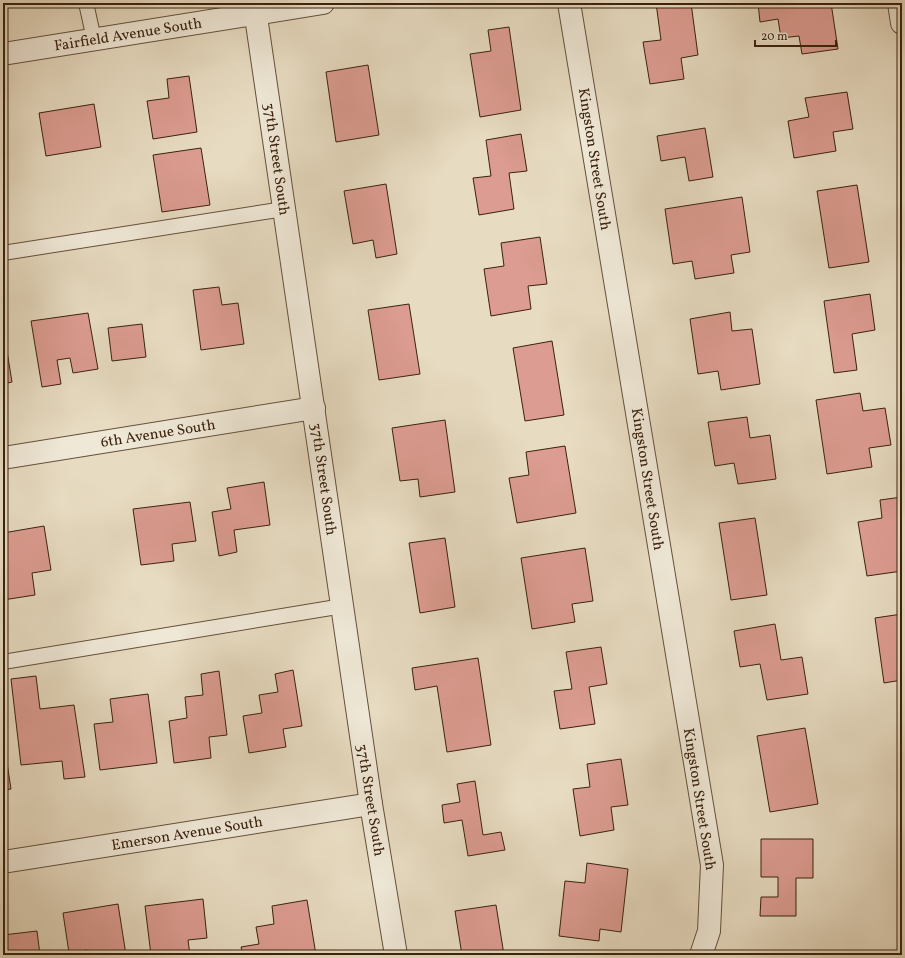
<svg xmlns="http://www.w3.org/2000/svg" width="905" height="958" viewBox="0 0 905 958" font-family="Vollkorn,serif">
	<rect width="100%" height="100%" fill="#e7dbc1"/>
	<filter id="stains"><feTurbulence type="fractalNoise" baseFrequency=".005" numOctaves="4"/><feColorMatrix values="0 0 0 0 .2 0 0 0 0 .09 0 0 0 0 .02 0 0 0 .5 -.17"/></filter>
	<radialGradient id="worn" r=".72"><stop offset=".6" stop-color="#630" stop-opacity="0"/><stop offset="1" stop-color="#630" stop-opacity=".3"/></radialGradient>
	<g fill="#dc9c91" stroke="#3a220e">
		<polygon points="656,3 691,3 698,55 681,58 684,79 650,84 643,42 661,40"/>
		<polygon points="758,3 831,3 838,49 802,54 799,36 781,38 778,19 760,22"/>
		<polygon points="509,27 521,110 480,117 470,54 491,51 488,30"/>
		<polygon points="368,65 379,135 336,142 326,72"/>
		<polygon points="189,76 197,132 153,139 147,101 169,98 167,79"/>
		<polygon points="847,92 853,129 833,132 836,151 794,158 788,121 809,117 805,98"/>
		<polygon points="94,104 101,147 46,156 39,113"/>
		<polygon points="705,128 713,177 689,181 685,157 661,161 657,136"/>
		<polygon points="521,134 527,171 509,173 514,209 479,215 473,178 491,176 486,140"/>
		<polygon points="201,148 210,205 162,212 153,155"/>
		<polygon points="386,184 397,254 376,258 373,240 353,244 344,191"/>
		<polygon points="857,185 869,262 829,268 817,191"/>
		<polygon points="742,197 750,252 731,255 734,273 695,279 692,261 673,264 665,209"/>
		<polygon points="540,237 547,284 528,286 531,309 491,316 484,269 504,266 501,243"/>
		<polygon points="219,287 222,305 238,303 244,344 201,350 193,290"/>
		<polygon points="870,294 875,330 852,334 857,370 834,373 824,301"/>
		<polygon points="409,304 420,374 379,380 368,310"/>
		<polygon points="730,312 732,331 752,329 760,384 721,390 718,371 698,374 690,319"/>
		<polygon points="88,313 98,369 73,373 70,358 57,360 61,384 42,387 31,321"/>
		<polygon points="142,324 146,357 112,361 108,328"/>
		<polygon points="552,341 564,415 525,421 513,348"/>
		<polygon points="6,345 12,382 3,384 3,346"/>
		<polygon points="860,393 863,411 885,408 891,445 869,448 872,467 827,474 816,400"/>
		<polygon points="747,417 750,438 770,435 776,479 738,484 734,463 715,466 708,422"/>
		<polygon points="445,420 455,492 420,497 418,479 400,481 392,428"/>
		<polygon points="565,446 576,513 517,523 509,478 529,475 526,452"/>
		<polygon points="264,482 270,525 234,530 237,552 219,556 212,512 231,509 227,488"/>
		<polygon points="902,497 902,571 867,576 858,522 882,518 880,500"/>
		<polygon points="190,502 196,541 172,544 174,561 141,565 133,509"/>
		<polygon points="755,518 767,595 731,600 719,523"/>
		<polygon points="44,526 51,570 32,573 35,595 3,600 3,533"/>
		<polygon points="445,538 455,607 420,613 409,543"/>
		<polygon points="585,548 593,601 572,604 575,622 532,629 521,558"/>
		<polygon points="902,614 902,680 884,683 875,618"/>
		<polygon points="775,624 781,660 802,657 808,694 767,700 760,664 740,667 734,631"/>
		<polygon points="601,647 607,684 589,687 595,724 560,729 554,691 572,689 566,652"/>
		<polygon points="478,658 491,745 447,752 437,686 415,690 412,668"/>
		<polygon points="293,670 302,726 283,729 286,747 249,753 243,716 262,713 259,695 278,692 275,674"/>
		<polygon points="219,671 227,735 209,737 211,758 174,763 169,721 187,718 185,697 203,695 201,674"/>
		<polygon points="36,676 40,709 74,705 85,777 64,779 62,761 21,765 11,679"/>
		<polygon points="148,694 157,763 100,770 94,724 113,722 110,699"/>
		<polygon points="805,728 818,804 770,812 757,736"/>
		<polygon points="3,737 11,789 3,790"/>
		<polygon points="621,759 628,805 611,807 614,830 580,836 573,789 590,787 587,764"/>
		<polygon points="475,781 483,835 501,832 505,850 468,856 462,820 444,823 442,805 460,802 457,784"/>
		<polygon points="761,839 813,839 813,878 796,878 796,916 760,916 761,897 778,897 778,877 761,877"/>
		<polygon points="587,863 628,869 621,932 600,929 599,941 559,936 565,881 585,883"/>
		<polygon points="203,899 207,938 188,940 190,955 151,955 145,906"/>
		<polygon points="307,900 316,955 243,955 241,947 259,944 256,927 274,924 272,906"/>
		<polygon points="118,904 126,955 88,955 87,950 69,953 63,913"/>
		<polygon points="496,905 504,955 462,955 455,911"/>
		<polygon points="37,931 40,955 3,955 3,935"/>
	</g>
	<g fill="none" stroke-linecap="round" stroke-linejoin="round">
		<defs>
			<g id="service">
				<polyline points="86,3 94,39"/>
				<polyline points="3,253 284,209"/>
				<polyline points="3,662 343,606"/>
			</g>
			<g id="minor">
				<polyline points="569,3 712,865 709,931 701,955"/>
				<polyline points="899,3 902,23"/>
				<polyline points="3,54 323,3"/>
				<polyline points="3,458 314,408"/>
				<polyline points="3,862 371,804"/>
			</g>
			<polyline id="tertiary" points="254,3 371,804 396,955"/>
		</defs>
		<use href="#service" stroke="#65503b" stroke-width="16"/>
		<use href="#minor" stroke="#65503b" stroke-width="24"/>
		<use href="#tertiary" stroke="#65503b" stroke-width="24"/>
		<use href="#service" stroke="#efe8d7" stroke-width="14"/>
		<use href="#minor" stroke="#efe8d7" stroke-width="22"/>
		<use href="#tertiary" stroke="#efe8d7" stroke-width="22"/>
	</g>
	<g text-anchor="middle" stroke-width="3" stroke-linejoin="round" paint-order="stroke">
		<g font-size="15" fill="#3a220e" stroke="#efe8d7">
			<text transform="translate(128 34) rotate(-9)" y="5">Fairfield Avenue South</text>
			<text transform="translate(277 159) rotate(82)" y="5">37th Street South</text>
			<text transform="translate(595 159) rotate(81)" y="5">Kingston Street South</text>
			<text transform="translate(158 433) rotate(-9)" y="5">6th Avenue South</text>
			<text transform="translate(324 479) rotate(82)" y="5">37th Street South</text>
			<text transform="translate(648 479) rotate(81)" y="5">Kingston Street South</text>
			<text transform="translate(700 799) rotate(81)" y="5">Kingston Street South</text>
			<text transform="translate(371 800) rotate(81)" y="5">37th Street South</text>
			<text transform="translate(187 833) rotate(-9)" y="5">Emerson Avenue South</text>
		</g>
	</g>
	<rect width="905" height="958" fill="none" stroke="#e7dbc1" stroke-width="16"/>
	<rect x="4" y="4" width="897" height="950" fill="none" stroke="#3a220e" stroke-width="2"/>
	<rect x="8" y="8" width="889" height="942" fill="none" stroke="#3a220e"/>
	<path d="M755 40v6h81v-6" fill="none" stroke="#3a220e" stroke-width="2"/>
	<text x="761" y="40" font-size="12" fill="#3a220e" stroke="#efe8d7" stroke-width="3" paint-order="stroke">20 m</text>
	<rect width="100%" height="100%" filter="url(#stains)"/>
	<rect width="100%" height="100%" fill="url(#worn)"/>
</svg>
